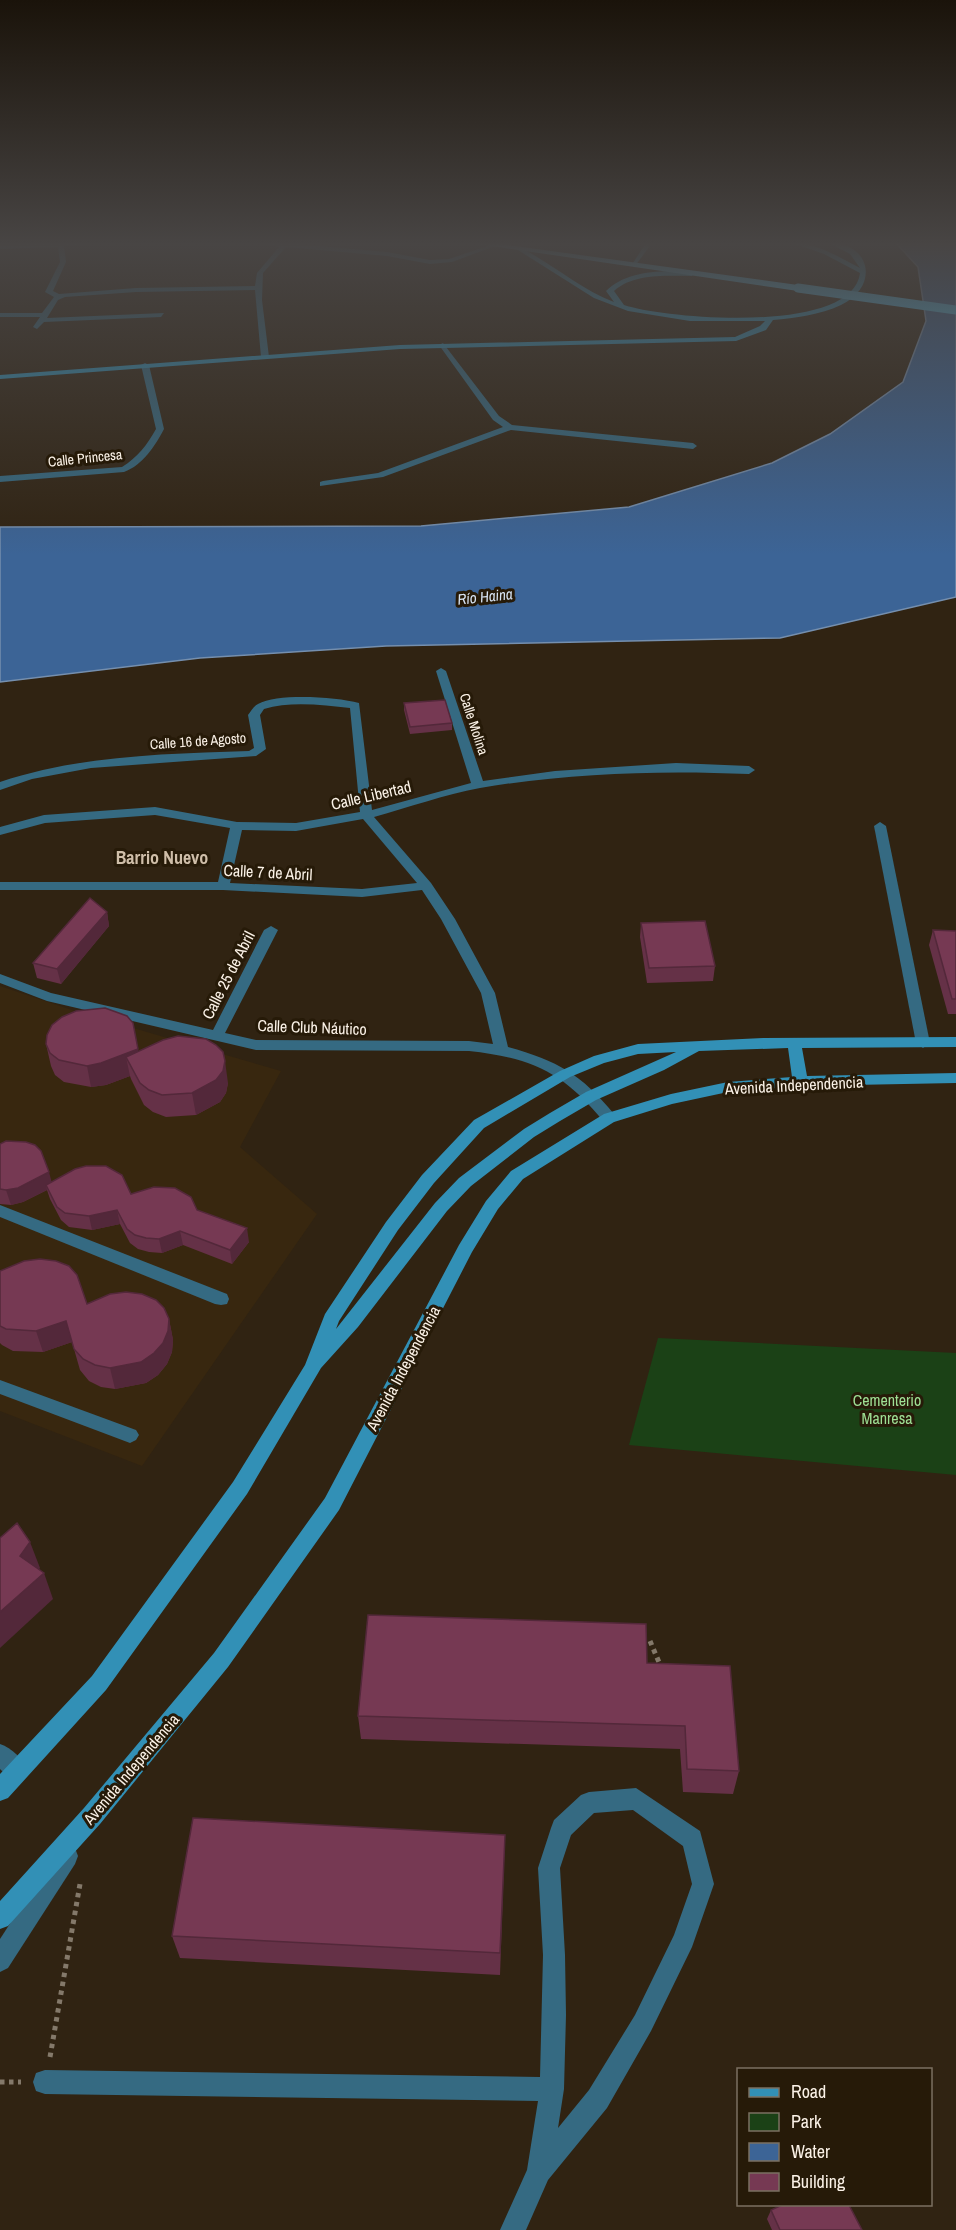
<svg xmlns="http://www.w3.org/2000/svg" width="956" height="2230" viewBox="0 0 956 2230" font-family="'Archivo Narrow',sans-serif">
	<rect width="100%" height="100%" fill="#302312"/>
	<polygon fill="#38270f" points="0,986 78,1012 281,1071 240,1147 317,1214 142,1466 0,1411"/>
	<polygon fill="#1b4116" points="658,1338 956,1353 956,1475 629,1445"/>
	<polygon fill="#3c6496" stroke="#758fae" stroke-width="1.5" points="896,243 956,243 956,597 780,638 386,646 200,658 0,682 0,527 421,526 629,507 772,463 830,434 903,382 926,321 918,267"/>
	<g fill="none" stroke-linecap="round" stroke-linejoin="round">
		<g stroke="#84796a" stroke-width="5" stroke-dasharray="4.5 4.5" stroke-linecap="butt">
			<polyline points="650,1641 661,1667"/>
			<polyline points="50,2057 80,1884"/>
			<polyline points="0,2082 21,2082"/>
		</g>
		<g fill="#356a82" fill-rule="evenodd">
			<polygon points="880,822 886,826 930,1043 923,1048 916,1043 874,826"/>
			<polygon points="0,1205 227,1294 229,1299 227,1304 221,1305 215,1304 0,1217"/>
			<polygon points="0,1380 136,1430 139,1435 136,1440 130,1443 0,1394"/>
			<path d="M0 1744C12 1748 23 1759 28 1771L25 1778 17 1781 9 1778 0 1769Z"/>
			<path d="M636 1788 700 1831 714 1884 692 1947 651 2031 607 2108 548 2180 526 2230H500L527 2170 538 2101 45 2094 36 2091 33 2082 36 2073 45 2070 540 2077 543 1955 538 1868 551 1828 554 1820 581 1795 589 1792ZM633 1810 683 1846 692 1884 674 1935 635 2015 589 2090 558 2128 564 2089 566 2015 565 1955 560 1868 571 1835 594 1813Z"/>
			<polygon points="67,1845 75,1848 78,1856 75,1864 8,1968 0,1972 0,1939 59,1848"/>
		</g>
		<g fill="#356a82" fill-rule="evenodd">
			<polygon points="46,243 100,243 64,246 66,262 53,291 59,294 136,288 255,286 257,273 279,247 258,243 285,243 387,252 430,260 449,259 490,245 495,246 452,262 430,264 387,256 286,247 263,273 262,300 269,357 265,359 261,357 255,290 136,292 65,297 58,300 47,318 164,313 161,317 44,322 37,329 33,327 40,317 0,317 0,313 42,313 54,297 45,292 60,262 58,247 0,249 0,245"/>
			<polygon points="443,343 499,416 512,425 693,443 697,446 693,449 511,430 383,477 320,486 320,482 323,481 378,473 503,427 493,420 439,345"/>
			<path d="M145 363 149 365 164 429C155 446 143 465 124 472L0 482V476L122 467C138 457 147 445 156 429L141 365Z"/>
			<path d="M441 668 446 671 483 781 555 771 676 763 749 766 755 770 749 774C660 770 568 773 480 788 444 795 409 807 374 817L431 883 455 919 495 993 508 1047C558 1061 581 1074 614 1114L617 1118 614 1122H604C563 1072 532 1058 469 1051L256 1050 47 1001 0 983V974L51 993 213 1030 264 930 271 926 278 930 225 1033 256 1040 469 1041 493 1044 481 993 441 919 422 890 362 897 223 890H0V882H218L230 828 155 815 45 823 0 835V827L44 815 155 807 237 822 296 823 360 812 350 708C323 705 290 701 264 709L260 715 266 749 256 756 91 768 32 779 0 790V782C81 755 165 754 249 751L254 748 248 715C251 711 254 706 258 704 278 693 336 697 359 703L372 810 471 783 436 671ZM363 819 417 883 362 889 230 883 242 830 296 831Z"/>
		</g>
		<g fill="#3290b6" fill-rule="evenodd">
			<polygon points="646,243 652,243 635,266 631,266"/>
			<path d="M793 243C817 243 839 257 860 268L850 254 829 243C872 243 879 287 841 305 820 315 795 318 773 320L766 330 736 341 400 349 0 379V375L400 345 735 337 760 326 765 321H690L628 311 594 298 518 250 523 249C554 265 582 290 614 302L606 291C626 270 667 269 694 273L692 276C667 276 634 273 614 291L624 305C666 319 853 335 860 273L824 254Z"/>
			<path d="M956 1037V1047L802 1048 807 1076 956 1073V1083L800 1086 728 1092 672 1104 614 1122 523 1179 498 1209 472 1252 339 1510 228 1667 100 1824 8 1926 0 1929V1901L84 1808 214 1653 325 1498 459 1245 486 1201 511 1171 604 1114 671 1094 728 1082 792 1077 788 1048 699 1051 664 1070 596 1100 560 1121 534 1137 471 1186 447 1211 358 1327 321 1368 247 1494 106 1690 8 1798 0 1801V1774L92 1676 233 1482 305 1365 325 1314 386 1222 422 1175 474 1120 560 1071 594 1056 638 1044 763 1038ZM676 1052 586 1092 550 1113 524 1129 459 1178 435 1203 336 1329 339 1321 398 1230 434 1183 484 1128 570 1077 604 1063 638 1054Z"/>
		</g>
		<polygon fill="#55c5f5" fill-rule="evenodd" points="471,243 493,243 798,285 802,288 798,291"/>
		<polyline stroke="#55c5f5" stroke-width="9" points="798,288 956,310"/>
	</g>
	<g fill="#653147">
		<polygon points="404,703 452,723 452,730 410,734 404,710"/>
		<polygon points="107,912 109,926 61,984 37,978 33,963"/>
		<polygon points="641,923 715,966 713,981 647,983 640,937"/>
		<polygon points="933,930 956,931 956,1014 948,1014 929,945"/>
		<polygon points="46,1044 139,1051 228,1083 226,1093 220,1102 196,1115 166,1117 153,1112 144,1105 131,1079 130,1076 106,1085 91,1087 64,1082 55,1075 51,1066"/>
		<polygon points="0,1144 52,1182 131,1194 197,1210 249,1242 232,1264 183,1245 162,1253 149,1252 138,1249 130,1243 120,1224 92,1230 69,1227 61,1220 50,1199 47,1190 23,1202 11,1205 0,1204"/>
		<polygon points="0,1271 87,1304 169,1319 173,1340 172,1352 167,1364 158,1375 146,1383 115,1389 101,1387 89,1381 80,1370 72,1342 43,1352 13,1351 2,1345 0,1343"/>
		<polygon points="647,1663 739,1771 733,1794 683,1792 680,1749 361,1739 358,1716"/>
		<polygon points="505,1835 500,1975 180,1958 172,1936"/>
		<polygon points="771,2210 862,2230 772,2230 767,2219"/>
	</g>
	<g fill="#53283a">
		<polygon points="107,912 109,926 61,984 57,969"/>
		<polygon points="138,1049 143,1071 126,1057 130,1076 106,1085 91,1087 87,1066"/>
		<polygon points="225,1061 228,1083 226,1093 220,1102 196,1115 192,1093"/>
		<polygon points="49,1172 53,1187 46,1185 47,1190 23,1202 11,1205 6,1190"/>
		<polygon points="117,1210 120,1224 92,1230 89,1216"/>
		<polygon points="247,1228 249,1242 232,1264 230,1250"/>
		<polygon points="180,1231 183,1245 162,1253 159,1239"/>
		<polygon points="169,1319 173,1340 172,1352 167,1364 158,1375 146,1383 115,1389 110,1368"/>
		<polygon points="66,1321 72,1342 43,1352 36,1331"/>
		<polygon points="30,1542 40,1568 30,1582 20,1556"/>
		<polygon points="44,1573 53,1599 0,1648 0,1612"/>
	</g>
	<g fill="#763953" stroke="#53283a" stroke-width="1.5">
		<polygon points="445,700 452,723 410,727 404,703"/>
		<polygon points="90,898 107,912 57,969 33,963"/>
		<polygon points="705,921 715,966 649,968 641,923"/>
		<polygon points="933,930 956,931 956,999 952,999"/>
		<polygon points="105,1008 127,1016 133,1023 138,1049 101,1063 87,1066 59,1060 50,1053 46,1044 47,1035 52,1025 62,1017 76,1011"/>
		<polygon points="178,1036 206,1039 216,1045 223,1052 225,1061 223,1071 216,1080 192,1093 162,1095 149,1090 140,1083 126,1057 163,1040"/>
		<polygon points="6,1141 26,1142 35,1145 41,1151 49,1172 18,1188 6,1190 0,1189 0,1144"/>
		<polygon points="86,1166 106,1166 122,1175 131,1194 154,1187 175,1188 191,1197 197,1210 247,1228 230,1250 180,1231 159,1239 146,1238 135,1235 127,1229 117,1210 89,1216 65,1213 57,1207 46,1185 75,1169"/>
		<polygon points="40,1259 56,1261 69,1266 77,1275 87,1304 110,1294 126,1292 142,1294 156,1300 164,1308 169,1319 168,1331 163,1343 154,1353 141,1362 110,1368 95,1365 83,1359 74,1349 66,1321 36,1331 6,1329 0,1326 0,1271 24,1261"/>
		<polygon points="17,1523 30,1542 20,1556 44,1573 0,1612 0,1538"/>
		<polygon points="368,1615 646,1624 647,1663 730,1666 739,1771 687,1769 685,1726 358,1716"/>
		<polygon points="193,1818 505,1835 500,1953 172,1936"/>
		<polygon points="782,2205 849,2205 862,2230 780,2230 771,2210"/>
	</g>
	<linearGradient id="sky" x2="0" y2="1"><stop stop-color="#1a130a"/><stop offset="0.44" stop-color="#484544"/><stop offset="1" stop-color="#484544" stop-opacity="0"/></linearGradient>
	<rect width="956" height="555" fill="url(#sky)"/>
	<g text-anchor="middle" stroke-width="6" stroke-linejoin="round" paint-order="stroke">
		<g font-size="14" fill="#fbf2e7" stroke="#261a08">
			<text transform="translate(85 458) rotate(-6)" y="5">Calle Princesa</text>
			<text transform="translate(474 724) rotate(72)" y="5">Calle Molina</text>
			<text transform="translate(198 741) rotate(-4)" y="5">Calle 16 de Agosto</text>
		</g>
		<g font-size="15" font-style="italic" fill="#d8e4f3" stroke="#261a08">
			<text transform="translate(485 597) rotate(-6)" y="5">Río Haina</text>
		</g>
		<g font-size="16" fill="#fbf2e7" stroke="#261a08">
			<text transform="translate(371 795) rotate(-13)" y="6">Calle Libertad</text>
			<text transform="translate(268 872) rotate(3)" y="6">Calle 7 de Abril</text>
			<text transform="translate(228 975) rotate(-63)" y="6">Calle 25 de Abril</text>
			<text transform="translate(312 1027) rotate(2)" y="6">Calle Club Náutico</text>
			<text transform="translate(794 1085) rotate(-3)" y="6">Avenida Independencia</text>
			<text transform="translate(403 1368) rotate(-62)" y="6">Avenida Independencia</text>
			<text transform="translate(131 1769) rotate(-50)" y="6">Avenida Independencia</text>
		</g>
		<g font-size="16" fill="#9edf94" stroke="#261a08">
			<text x="887" y="1406">Cementerio<tspan x="887" dy="18">Manresa</tspan></text>
		</g>
		<g font-size="18" font-weight="bold" fill="#cfbea9" stroke="#261a08">
			<text x="162" y="864">Barrio Nuevo</text>
		</g>
	</g>
	<rect x="737" y="2068" width="195" height="138" fill="#261a08" stroke="#7b7061" stroke-width="1.5"/>
	<rect x="749" y="2088" width="30" height="9" fill="#3290b6" stroke="#7b7061" stroke-width="1.5"/>
	<text x="791" y="2098" font-size="18" fill="#fbf2e7">Road</text>
	<rect x="749" y="2113" width="30" height="18" fill="#1b4116" stroke="#7b7061" stroke-width="1.5"/>
	<text x="791" y="2128" font-size="18" fill="#fbf2e7">Park</text>
	<rect x="749" y="2143" width="30" height="18" fill="#3c6496" stroke="#7b7061" stroke-width="1.5"/>
	<text x="791" y="2158" font-size="18" fill="#fbf2e7">Water</text>
	<rect x="749" y="2173" width="30" height="18" fill="#763953" stroke="#7b7061" stroke-width="1.5"/>
	<text x="791" y="2188" font-size="18" fill="#fbf2e7">Building</text>
</svg>
